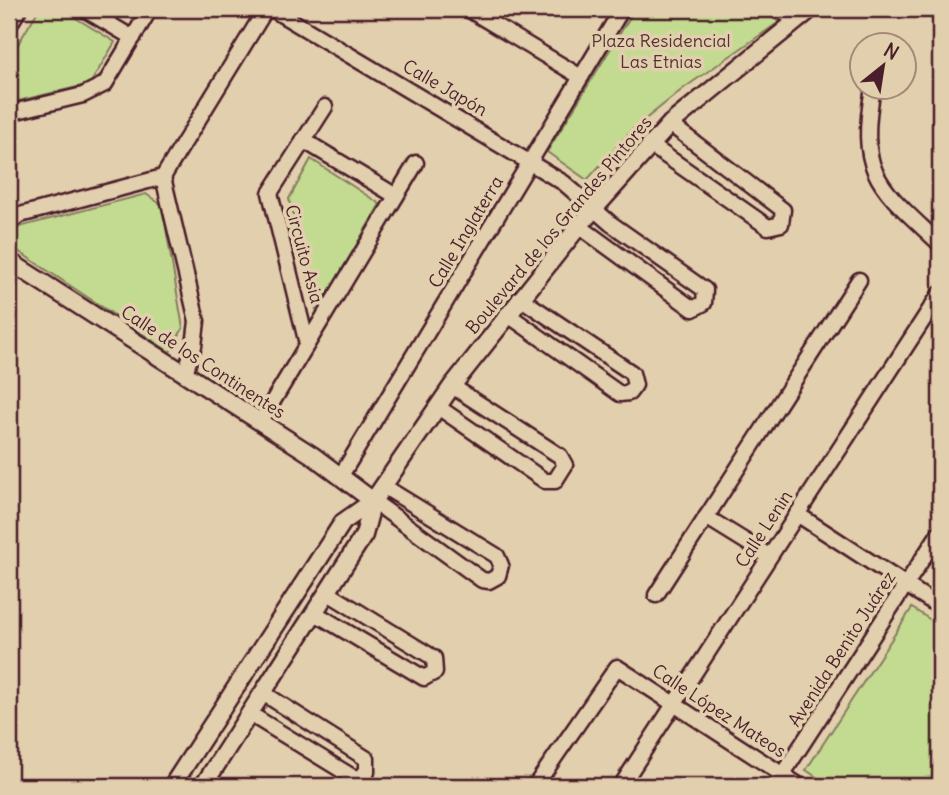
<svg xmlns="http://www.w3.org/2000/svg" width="949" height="795" viewBox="0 0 949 795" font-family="Delius,sans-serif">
	<rect width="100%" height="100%" fill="#e2cfad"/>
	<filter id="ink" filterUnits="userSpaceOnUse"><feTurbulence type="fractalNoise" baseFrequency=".0143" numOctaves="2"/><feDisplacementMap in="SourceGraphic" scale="14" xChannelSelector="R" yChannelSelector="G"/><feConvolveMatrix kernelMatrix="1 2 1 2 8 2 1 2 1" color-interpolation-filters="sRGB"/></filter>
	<g filter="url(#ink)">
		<g fill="#c3db91" stroke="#867d5e" stroke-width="2">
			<polygon points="39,9 61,9 115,42 90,84 9,103 9,59"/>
			<polygon points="635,9 757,9 779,22 684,88 633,129 587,180 547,152"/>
			<polygon points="311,159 380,204 317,313 289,199"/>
			<polygon points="146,194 162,205 183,328 170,352 9,245 19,227"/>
			<polygon points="912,608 940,626 940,786 830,786 806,770"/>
		</g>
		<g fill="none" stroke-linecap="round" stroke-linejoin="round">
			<defs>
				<g id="minor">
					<polyline points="84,9 133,38"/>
					<polyline points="272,9 564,183 610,223 705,290 704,303 693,309 579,226"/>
					<polyline points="468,9 581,77"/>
					<polyline points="778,9 796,20"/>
					<polyline points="9,26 19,9"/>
					<path d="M873 88C857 176 880 187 940 244"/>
					<polyline points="9,113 83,95 105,84 150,9"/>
					<polyline points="303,140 396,196"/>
					<polyline points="649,144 768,227 781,224 783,210 670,124"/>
					<polyline points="163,177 197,321 194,346 185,373"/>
					<polyline points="9,222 20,215 163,177 266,9"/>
					<polyline points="507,314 620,394 629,393 635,385 632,373 520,298"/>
					<polyline points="307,344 270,193 325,107"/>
					<polyline points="438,407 545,481 555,481 565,465 560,456 452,386"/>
					<polyline points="261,421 416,163"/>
					<polyline points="342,474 622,9"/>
					<polyline points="373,501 482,580 489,581 498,576 501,565 497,556 383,486"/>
					<polyline points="797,514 940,607"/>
					<polyline points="706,517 769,556"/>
					<polyline points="656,595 859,280"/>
					<polyline points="315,613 424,678 435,672 434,658 328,593"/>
					<polyline points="250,714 356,779 367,772 367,759 263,693"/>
					<polyline points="535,786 617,667 800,786"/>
					<polyline points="621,786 940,294"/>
					<polyline points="775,786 940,532"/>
				</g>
				<g id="tertiary">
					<polyline points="9,261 312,455 373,501"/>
					<polyline points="172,786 343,522 373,501"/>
					<polyline points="203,786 364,535 373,501 452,386 579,226 670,124 811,9"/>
				</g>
			</defs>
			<use href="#minor" stroke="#4a1f2b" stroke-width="19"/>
			<use href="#tertiary" stroke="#4a1f2b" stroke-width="21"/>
			<use href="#minor" stroke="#e2cfad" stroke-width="14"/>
			<use href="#tertiary" stroke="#e2cfad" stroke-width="16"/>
		</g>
	</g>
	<g text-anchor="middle" stroke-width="7" stroke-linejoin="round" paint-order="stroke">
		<g font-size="18" fill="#563235" stroke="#e2cfad">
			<text x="661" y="47">Plaza Residencial<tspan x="661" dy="21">Las Etnias</tspan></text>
		</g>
		<g font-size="18" fill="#4a1f2b" stroke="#e2cfad">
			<text transform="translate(445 88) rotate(30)" y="6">Calle Japón</text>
			<text transform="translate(559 225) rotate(-50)" y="6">Boulevard de los Grandes Pintores</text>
			<text transform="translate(466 232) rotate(-59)" y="6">Calle Inglaterra</text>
			<text transform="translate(304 254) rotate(75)" y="6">Circuito Asia</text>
			<text transform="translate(203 362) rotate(33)" y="6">Calle de los Continentes</text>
			<text transform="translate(764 529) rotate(-57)" y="6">Calle Lenin</text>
			<text transform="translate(842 649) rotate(-57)" y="6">Avenida Benito Juárez</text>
			<text transform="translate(719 711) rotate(33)" y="6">Calle López Mateos</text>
		</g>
	</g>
	<rect width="949" height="795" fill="none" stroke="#e2cfad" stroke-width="35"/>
	<rect x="18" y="18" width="914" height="760" fill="none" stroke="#4a1f2b" stroke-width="2.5" filter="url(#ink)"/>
	<g transform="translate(883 66) rotate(30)"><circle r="33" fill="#e2cfad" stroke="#a58979" stroke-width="2"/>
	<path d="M0-5L12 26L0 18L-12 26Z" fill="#4a1f2b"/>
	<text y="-10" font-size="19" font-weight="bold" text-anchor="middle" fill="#4a1f2b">N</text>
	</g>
</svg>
